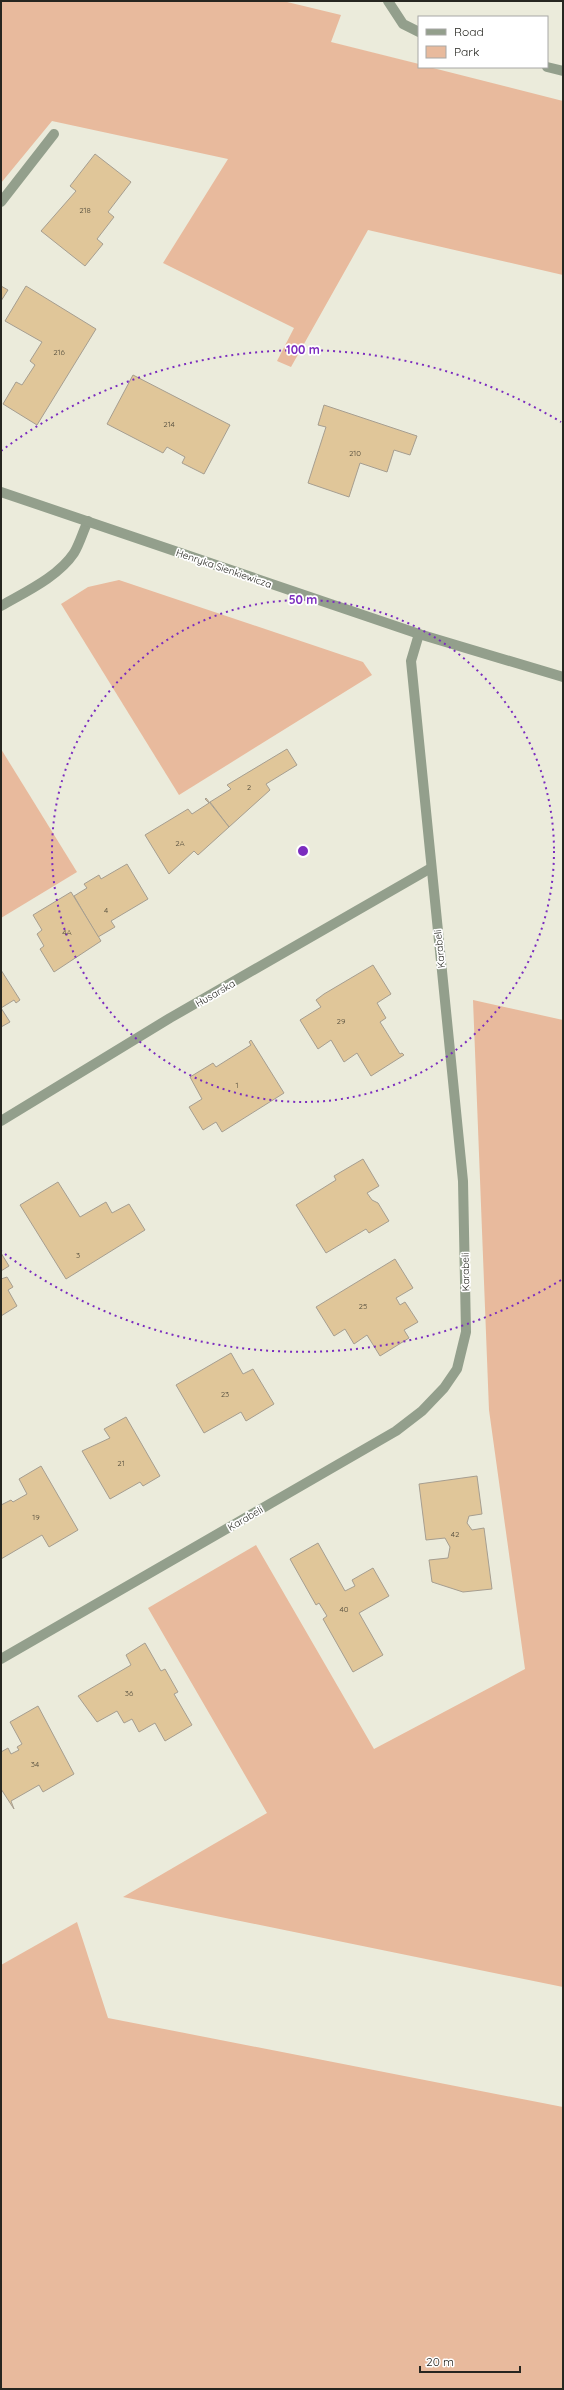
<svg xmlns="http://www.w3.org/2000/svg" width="564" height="2390" viewBox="0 0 564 2390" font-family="Quicksand,sans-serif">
	<rect width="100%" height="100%" fill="#ebebdb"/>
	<g fill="#e8ba9d">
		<polygon points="1,1 283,1 341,15 331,42 419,64 419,67 429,67 563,101 563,275 368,230 291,367 277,361 294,328 163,263 228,159 52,121 1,183"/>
		<polygon points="119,580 363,662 372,675 179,795 61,604 88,587"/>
		<polygon points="1,749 77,872 1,918"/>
		<polygon points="473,1000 563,1020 563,1987 123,1897 267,1813 148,1608 256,1545 374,1749 525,1669 489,1410"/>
		<polygon points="77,1922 108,2018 563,2107 563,2389 1,2389 1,1965"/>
	</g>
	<g fill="#e0c699" stroke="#a69e90">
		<polygon points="95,154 131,182 108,212 114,217 97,239 103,244 85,266 41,231 76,191 70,186"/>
		<polygon points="1,286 8,290 1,301"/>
		<polygon points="26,286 96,329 37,425 3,404 16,382 22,385 35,365 30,361 42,342 5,321"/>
		<polygon points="133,375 230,425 204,474 182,463 185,457 167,447 163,453 107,424"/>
		<polygon points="324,405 417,436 410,455 394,450 387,472 360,463 349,497 308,483 326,427 318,425"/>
		<polygon points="287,749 297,765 266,784 270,790 229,827 210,802 231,789 227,785"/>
		<polygon points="206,798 229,827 198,855 194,851 169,874 145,835 188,809 192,814 209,803 205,799"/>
		<polygon points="127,864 148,899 111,921 115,927 98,937 74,896 87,888 84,884 99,875 101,879"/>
		<polygon points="71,892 101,941 54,972 40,949 44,946 37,934 42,930 33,915"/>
		<polygon points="373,965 391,994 377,1003 386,1018 380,1022 400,1054 402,1053 404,1055 371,1076 357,1053 344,1062 331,1040 318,1049 300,1020 321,1007 316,1000 324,994"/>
		<polygon points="1,970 20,1000 16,1003 14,1000 1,1008 10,1022 1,1027"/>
		<polygon points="251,1040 284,1093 222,1132 216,1122 203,1130 189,1107 202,1099 190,1077 213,1063 216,1067 251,1045 249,1042"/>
		<polygon points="363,1159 379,1186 367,1193 372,1200 378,1203 389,1221 369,1233 366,1229 326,1253 296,1205 336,1180 334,1176"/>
		<polygon points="58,1182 80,1217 106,1202 112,1213 129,1204 145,1230 66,1279 20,1205"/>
		<polygon points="1,1253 9,1266 1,1271"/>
		<polygon points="395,1259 413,1288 396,1298 400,1305 405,1302 418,1322 404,1330 409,1338 380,1356 367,1335 354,1344 345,1329 334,1336 316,1307"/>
		<polygon points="7,1277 13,1287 8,1290 17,1306 1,1316 1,1279"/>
		<polygon points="231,1353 243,1374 253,1369 274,1404 246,1421 241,1412 204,1433 176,1385"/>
		<polygon points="126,1417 160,1476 143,1486 140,1482 110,1499 82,1451 110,1438 104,1429"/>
		<polygon points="41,1466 78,1530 49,1547 42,1535 1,1559 1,1505 11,1500 13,1502 27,1494 19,1479"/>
		<polygon points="477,1476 482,1514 469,1516 467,1523 472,1530 484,1528 492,1589 463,1592 432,1582 429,1560 448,1558 450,1547 445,1538 426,1540 419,1484"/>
		<polygon points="318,1543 345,1591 355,1586 352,1580 373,1568 389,1596 359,1613 383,1655 353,1672 323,1619 327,1616 319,1603 316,1605 290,1559"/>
		<polygon points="145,1643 161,1671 165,1669 178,1692 174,1694 192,1725 165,1741 155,1723 139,1732 132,1719 124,1723 117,1711 97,1722 78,1696 131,1665 126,1655"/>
		<polygon points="38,1706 74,1774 43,1792 39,1785 11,1801 14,1809 1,1789 1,1752 8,1748 11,1754 19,1750 17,1747 22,1744 10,1722"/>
	</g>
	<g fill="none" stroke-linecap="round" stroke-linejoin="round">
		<polyline stroke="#939f8c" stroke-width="10" points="1,202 54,134"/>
		<g stroke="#939f8c" stroke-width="10">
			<polyline points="388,1 403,24 419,32"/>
			<polyline points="547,67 563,71"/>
			<path d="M1 606C25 592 58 577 74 553 80 543 83 531 88 521"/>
			<polyline points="1,1121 170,1018 431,868"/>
			<polyline points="1,1659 396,1431 422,1411 444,1388 457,1369 466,1332 463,1181 411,661 419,634"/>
		</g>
		<polyline stroke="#939f8c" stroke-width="10" points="1,492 419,634 563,677"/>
	</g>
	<g fill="none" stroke="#7b2cbf" stroke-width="2" stroke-dasharray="2 4">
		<circle cx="303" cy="851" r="251"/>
		<path d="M561 1280A501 501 0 0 1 1 1251M1 451A501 501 0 0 1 561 422"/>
	</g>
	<g text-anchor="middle" stroke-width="3.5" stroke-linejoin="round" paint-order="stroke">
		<g font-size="8" fill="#544e3e">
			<text x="85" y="213">218</text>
			<text x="59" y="355">216</text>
			<text x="169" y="427">214</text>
			<text x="355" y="456">210</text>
			<text x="249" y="790">2</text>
			<text x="180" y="846">2A</text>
			<text x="106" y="913">4</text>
			<text x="67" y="935">4A</text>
			<text x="341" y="1024">29</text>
			<text x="237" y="1088">1</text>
			<text x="78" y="1258">3</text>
			<text x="363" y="1309">25</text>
			<text x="225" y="1397">23</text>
			<text x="121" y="1466">21</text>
			<text x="36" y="1520">19</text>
			<text x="455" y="1537">42</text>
			<text x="344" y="1612">40</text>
			<text x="129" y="1696">36</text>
			<text x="35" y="1767">34</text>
		</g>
		<g font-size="10" fill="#262620" stroke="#fff">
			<text transform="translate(224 568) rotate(19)" y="4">Henryka Sienkiewicza</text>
			<text transform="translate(439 949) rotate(-96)" y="4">Karabeli</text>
			<text transform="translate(215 993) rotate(-30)" y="4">Husarska</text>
			<text transform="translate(465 1272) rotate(-91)" y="4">Karabeli</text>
			<text transform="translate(245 1518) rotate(-30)" y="4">Karabeli</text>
		</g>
	</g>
	<circle cx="303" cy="851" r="6" fill="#7b2cbf" stroke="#fff" stroke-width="2"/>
	<g font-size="12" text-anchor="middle" font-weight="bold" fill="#7b2cbf" stroke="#fff" stroke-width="3.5" stroke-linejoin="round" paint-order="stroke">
		<text x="303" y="354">100 m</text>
		<text x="303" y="604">50 m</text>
	</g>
	<rect width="564" height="2390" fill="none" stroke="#262620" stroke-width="4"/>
	<rect x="418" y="16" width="130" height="52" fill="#ffffff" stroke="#a8a8a6"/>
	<rect x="426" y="29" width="20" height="6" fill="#939f8c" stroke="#a8a8a6"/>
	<text x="454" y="36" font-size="12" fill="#262620">Road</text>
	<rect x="426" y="46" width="20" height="12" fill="#e8ba9d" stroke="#a8a8a6"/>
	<text x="454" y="56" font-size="12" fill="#262620">Park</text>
	<path d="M420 2366v6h100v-6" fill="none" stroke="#262620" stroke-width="2"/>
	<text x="426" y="2366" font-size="12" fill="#262620" stroke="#ffffff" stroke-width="3" paint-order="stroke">20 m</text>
</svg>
